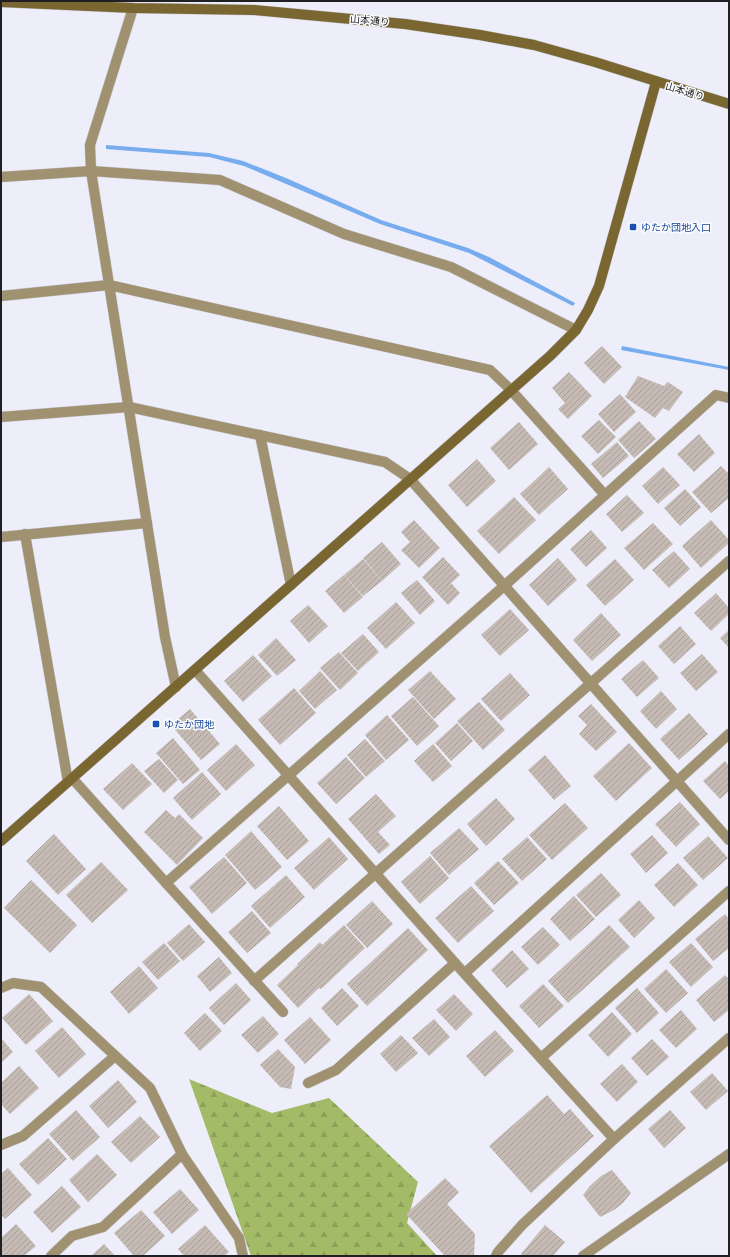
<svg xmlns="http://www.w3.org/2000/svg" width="730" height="1257" viewBox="0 0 730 1257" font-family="Roboto,'Noto Sans JP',sans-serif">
	<defs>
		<pattern id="forest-firs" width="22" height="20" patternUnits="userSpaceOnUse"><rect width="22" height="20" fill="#a3bb67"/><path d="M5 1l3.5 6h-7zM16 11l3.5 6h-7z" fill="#8ca059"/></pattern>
		<pattern id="building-hatch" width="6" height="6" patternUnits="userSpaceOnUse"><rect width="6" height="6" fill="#c5bbb4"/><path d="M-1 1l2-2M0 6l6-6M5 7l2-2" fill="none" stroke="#a9a09b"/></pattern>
	</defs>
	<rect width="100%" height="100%" fill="#edeef9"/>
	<polygon fill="url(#forest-firs)" points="189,1079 272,1113 329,1098 418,1182 407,1223 437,1256 251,1256"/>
	<g fill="#77acef">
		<polygon points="106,145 209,153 243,161 286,178 381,220 468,248 489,257 575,303 573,306 469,253 380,224 244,166 209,157 106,149"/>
		<polygon points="622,346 729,367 729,370 621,350"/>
	</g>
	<g fill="url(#building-hatch)">
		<polygon points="602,346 622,367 604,384 584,363"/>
		<polygon points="569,372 592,396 568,419 558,409 565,403 552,388"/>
		<polygon points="638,376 664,386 668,382 683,392 669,411 663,408 655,418 625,397"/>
		<polygon points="620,394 636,412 614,432 598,414"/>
		<polygon points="599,420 616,437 598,454 581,436"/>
		<polygon points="639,421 656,439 634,458 618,440"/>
		<polygon points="519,422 538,444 509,470 490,448"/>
		<polygon points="699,434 715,453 694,472 677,454"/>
		<polygon points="617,442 629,456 603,478 591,464"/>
		<polygon points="477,459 496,481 467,507 448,485"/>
		<polygon points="721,466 729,474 729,498 711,513 692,492"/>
		<polygon points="549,467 568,489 539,515 520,494"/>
		<polygon points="663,467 680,485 658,504 642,486"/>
		<polygon points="685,489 701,507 680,526 664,508"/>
		<polygon points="627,495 644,513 622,532 606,514"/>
		<polygon points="514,497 536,520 499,554 477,531"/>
		<polygon points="414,520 440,548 419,568 401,550 410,542 401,532"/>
		<polygon points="711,520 729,540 729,543 701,568 682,546"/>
		<polygon points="653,523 673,544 644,570 624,548"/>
		<polygon points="591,530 607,548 586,567 570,549"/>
		<polygon points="382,542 401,564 382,581 363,558"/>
		<polygon points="674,551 690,569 669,588 652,570"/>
		<polygon points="443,557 460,575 451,583 460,593 448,605 422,577"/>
		<polygon points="558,558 577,580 548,606 529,585"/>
		<polygon points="363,559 382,581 363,596 344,575"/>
		<polygon points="615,559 634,580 605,606 586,585"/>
		<polygon points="344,575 363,597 344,613 325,591"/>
		<polygon points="417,580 435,601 420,615 401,593"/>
		<polygon points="716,593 729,608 729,614 711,631 694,613"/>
		<polygon points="396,602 415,623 386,649 367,628"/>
		<polygon points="308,605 328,626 309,643 290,621"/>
		<polygon points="510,609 529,630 500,656 481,635"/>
		<polygon points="601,613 621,635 592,661 573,640"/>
		<polygon points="680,626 696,644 674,664 658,646"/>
		<polygon points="729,630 729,648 720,638"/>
		<polygon points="363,634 379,652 358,671 341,653"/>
		<polygon points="276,638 296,660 277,676 258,655"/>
		<polygon points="339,652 358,673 340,690 320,668"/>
		<polygon points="702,654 718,672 696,691 680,673"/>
		<polygon points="253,655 272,676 243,702 224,681"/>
		<polygon points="643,660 659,678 637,697 621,679"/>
		<polygon points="320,671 337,690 315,709 299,691"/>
		<polygon points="430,671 456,699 434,719 408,690"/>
		<polygon points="510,673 530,695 501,721 481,699"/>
		<polygon points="294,688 316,713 280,745 258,720"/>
		<polygon points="661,691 677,709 656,729 640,711"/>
		<polygon points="413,697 439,726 417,746 391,716"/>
		<polygon points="479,702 505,730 483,750 457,721"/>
		<polygon points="591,704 617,732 596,751 579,734 587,725 578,716"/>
		<polygon points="190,709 220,744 201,760 171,725"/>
		<polygon points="689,713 708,734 679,760 660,739"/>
		<polygon points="387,715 409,740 386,760 365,735"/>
		<polygon points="457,723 473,741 451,761 435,743"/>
		<polygon points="173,738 200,770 183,784 156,753"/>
		<polygon points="365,739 385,761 366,777 347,755"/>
		<polygon points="629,743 652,768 616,801 593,776"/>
		<polygon points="236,744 255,765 226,791 207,770"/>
		<polygon points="433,744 452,766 433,782 414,761"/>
		<polygon points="545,755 571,786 554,800 528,770"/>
		<polygon points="346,757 365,778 336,804 317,783"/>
		<polygon points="159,759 178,780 164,793 144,771"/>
		<polygon points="725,761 729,766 729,791 720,799 703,781"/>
		<polygon points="132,763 152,784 123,810 103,789"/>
		<polygon points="202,772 221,794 192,820 173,798"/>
		<polygon points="376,794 396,816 378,832 390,845 379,854 348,819"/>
		<polygon points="496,798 515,819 486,846 467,824"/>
		<polygon points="680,802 700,824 676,847 655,824"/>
		<polygon points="565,803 588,828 552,860 529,835"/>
		<polygon points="279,806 309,841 287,860 257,826"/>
		<polygon points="166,810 175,818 179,814 203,838 177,865 144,832"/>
		<polygon points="459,828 479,849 449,875 430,853"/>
		<polygon points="251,831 282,867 255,890 225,855"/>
		<polygon points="54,834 86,869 58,895 26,861"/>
		<polygon points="652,835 668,853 646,873 630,854"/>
		<polygon points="708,836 728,858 703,880 683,858"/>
		<polygon points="329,837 348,859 314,890 294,868"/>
		<polygon points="527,837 547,859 522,881 502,859"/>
		<polygon points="430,856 449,878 420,904 401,882"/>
		<polygon points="224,857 247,883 212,914 189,887"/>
		<polygon points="498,861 519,883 494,905 474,883"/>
		<polygon points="101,862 128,890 92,923 66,895"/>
		<polygon points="678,863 698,885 674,907 654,885"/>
		<polygon points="601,873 621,895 596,917 576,895"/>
		<polygon points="286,875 305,897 270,928 251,906"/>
		<polygon points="31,880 77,925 50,953 4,908"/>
		<polygon points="471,886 494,911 458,943 435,918"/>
		<polygon points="574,896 595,919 570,941 550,919"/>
		<polygon points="639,900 655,918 634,938 618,920"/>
		<polygon points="372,901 393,924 367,948 346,925"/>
		<polygon points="252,911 271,933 247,953 228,932"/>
		<polygon points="725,914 729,919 729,948 713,961 695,939"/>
		<polygon points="189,924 205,942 183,961 167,943"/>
		<polygon points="344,925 365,948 321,989 319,988 298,1008 277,985 298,965 297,964 320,942 322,945"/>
		<polygon points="609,925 630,947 568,1003 548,981"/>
		<polygon points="543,927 560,945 538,965 521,947"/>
		<polygon points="408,928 428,950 367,1006 347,984"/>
		<polygon points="164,943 180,961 158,980 142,962"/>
		<polygon points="691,943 713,967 691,987 669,962"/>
		<polygon points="512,950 529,969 507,988 491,970"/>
		<polygon points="219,957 232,973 210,992 197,976"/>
		<polygon points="139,966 158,988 129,1014 110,992"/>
		<polygon points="666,969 688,993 666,1013 644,989"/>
		<polygon points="725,975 729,979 729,1010 714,1022 696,1000"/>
		<polygon points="236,983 251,1000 224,1025 209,1008"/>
		<polygon points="543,984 564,1006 539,1028 519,1006"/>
		<polygon points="342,988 359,1006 337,1026 321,1008"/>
		<polygon points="637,988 659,1013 637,1033 615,1008"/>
		<polygon points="29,994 53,1021 26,1045 2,1018"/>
		<polygon points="454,994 473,1014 456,1031 436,1010"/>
		<polygon points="681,1010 697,1029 676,1048 659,1030"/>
		<polygon points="612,1012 632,1034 608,1057 588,1035"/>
		<polygon points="205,1013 222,1031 200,1051 184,1033"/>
		<polygon points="263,1016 279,1034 258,1053 241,1035"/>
		<polygon points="310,1017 331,1040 305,1064 284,1040"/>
		<polygon points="434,1019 450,1037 429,1056 412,1038"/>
		<polygon points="62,1027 86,1054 59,1078 35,1051"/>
		<polygon points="495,1030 514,1051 485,1077 466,1056"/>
		<polygon points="401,1035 418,1053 396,1072 380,1054"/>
		<polygon points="1,1038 13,1052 1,1063"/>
		<polygon points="652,1039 669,1057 647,1076 631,1058"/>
		<polygon points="278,1049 295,1067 291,1089 280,1087 260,1065"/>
		<polygon points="622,1064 638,1082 617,1102 600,1084"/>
		<polygon points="19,1066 39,1088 10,1114 1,1104 1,1083"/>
		<polygon points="712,1073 728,1091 706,1110 690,1092"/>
		<polygon points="118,1080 137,1102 108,1128 89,1106"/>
		<polygon points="547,1095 564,1114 570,1109 594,1136 531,1193 489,1146"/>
		<polygon points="76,1110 100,1137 73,1161 49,1134"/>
		<polygon points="670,1110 686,1128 664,1148 648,1129"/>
		<polygon points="140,1116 160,1137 131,1163 111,1142"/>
		<polygon points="48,1138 67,1159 38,1185 19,1164"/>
		<polygon points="97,1154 117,1175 88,1202 69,1180"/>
		<polygon points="8,1168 32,1195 5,1219 1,1215 1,1174"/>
		<polygon points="612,1170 631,1193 623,1203 614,1210 600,1217 583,1195 590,1186 601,1176"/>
		<polygon points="445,1178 459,1192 447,1204 475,1234 474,1256 445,1256 406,1214"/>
		<polygon points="62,1186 81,1207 52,1233 33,1212"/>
		<polygon points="180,1189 199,1210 172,1234 153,1212"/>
		<polygon points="141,1210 165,1236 143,1256 134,1256 114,1233"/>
		<polygon points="16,1224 36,1246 24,1256 1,1256 1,1238"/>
		<polygon points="205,1225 229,1252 224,1256 184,1256 178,1249"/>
		<polygon points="545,1225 565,1242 553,1256 524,1256 521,1254"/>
		<polygon points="104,1244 115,1256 91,1256"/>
	</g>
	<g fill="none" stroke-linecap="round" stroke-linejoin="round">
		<defs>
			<g id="street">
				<polyline points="133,8 90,145 91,171 165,637 176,687"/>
				<polyline points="1,177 91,171 220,180 344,234 451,267 576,330"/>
				<polyline points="1,296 109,285 490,370 511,390 605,495"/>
				<polyline points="1,417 129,407 385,462 410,479 729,840"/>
				<polyline points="260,435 291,585"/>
				<polyline points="25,534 68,782"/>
				<polyline points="1,537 147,523"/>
				<polyline points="195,670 455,963 614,1139"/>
				<polyline points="72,778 166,883 283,1012"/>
				<polyline points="166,883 504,586 716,395 729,398"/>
				<polyline points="465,973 729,734"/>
				<polyline points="254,981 729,561"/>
				<polyline points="1,988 13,983 41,987 150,1088 182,1154 239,1238 243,1256"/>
				<polyline points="541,1058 729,891"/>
				<polyline points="308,1083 336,1070 455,963"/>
				<polyline points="1,1145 23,1136 115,1056"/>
				<polyline points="51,1256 72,1236 103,1227 182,1154"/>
				<polyline points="496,1256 498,1252 522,1225 614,1139 729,1038"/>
				<polyline points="583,1256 729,1154"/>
			</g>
			<g id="secondary">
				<polyline points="1,2 133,8 254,10 405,24 480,35 534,45 595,62 729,104"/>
				<polyline points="1,841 550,356 576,330 588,310 599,286 656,82"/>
			</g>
		</defs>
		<use href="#street" stroke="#c8c9d3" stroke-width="11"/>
		<use href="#secondary" stroke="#c8c9d3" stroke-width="11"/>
		<use href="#street" stroke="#a09270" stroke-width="10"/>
		<use href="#secondary" stroke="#7a6630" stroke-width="10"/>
	</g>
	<g fill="#1a4fb4" stroke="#fbfcfe" stroke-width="1.5">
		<rect x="629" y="223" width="8" height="8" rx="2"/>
		<rect x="152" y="720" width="8" height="8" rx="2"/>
	</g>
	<g text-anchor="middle" stroke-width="3" stroke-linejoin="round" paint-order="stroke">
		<g font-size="10" fill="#202024" stroke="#fbfcfe">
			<text transform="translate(370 20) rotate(5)" y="4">山本通り</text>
			<text transform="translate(685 91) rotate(17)" y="4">山本通り</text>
		</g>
		<g font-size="10" fill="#164399" stroke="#fbfcfe" text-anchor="start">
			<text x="641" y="231">ゆたか団地入口</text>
			<text x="164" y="728">ゆたか団地</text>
		</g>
	</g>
	<rect width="730" height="1257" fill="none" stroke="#202024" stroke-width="4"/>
</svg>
